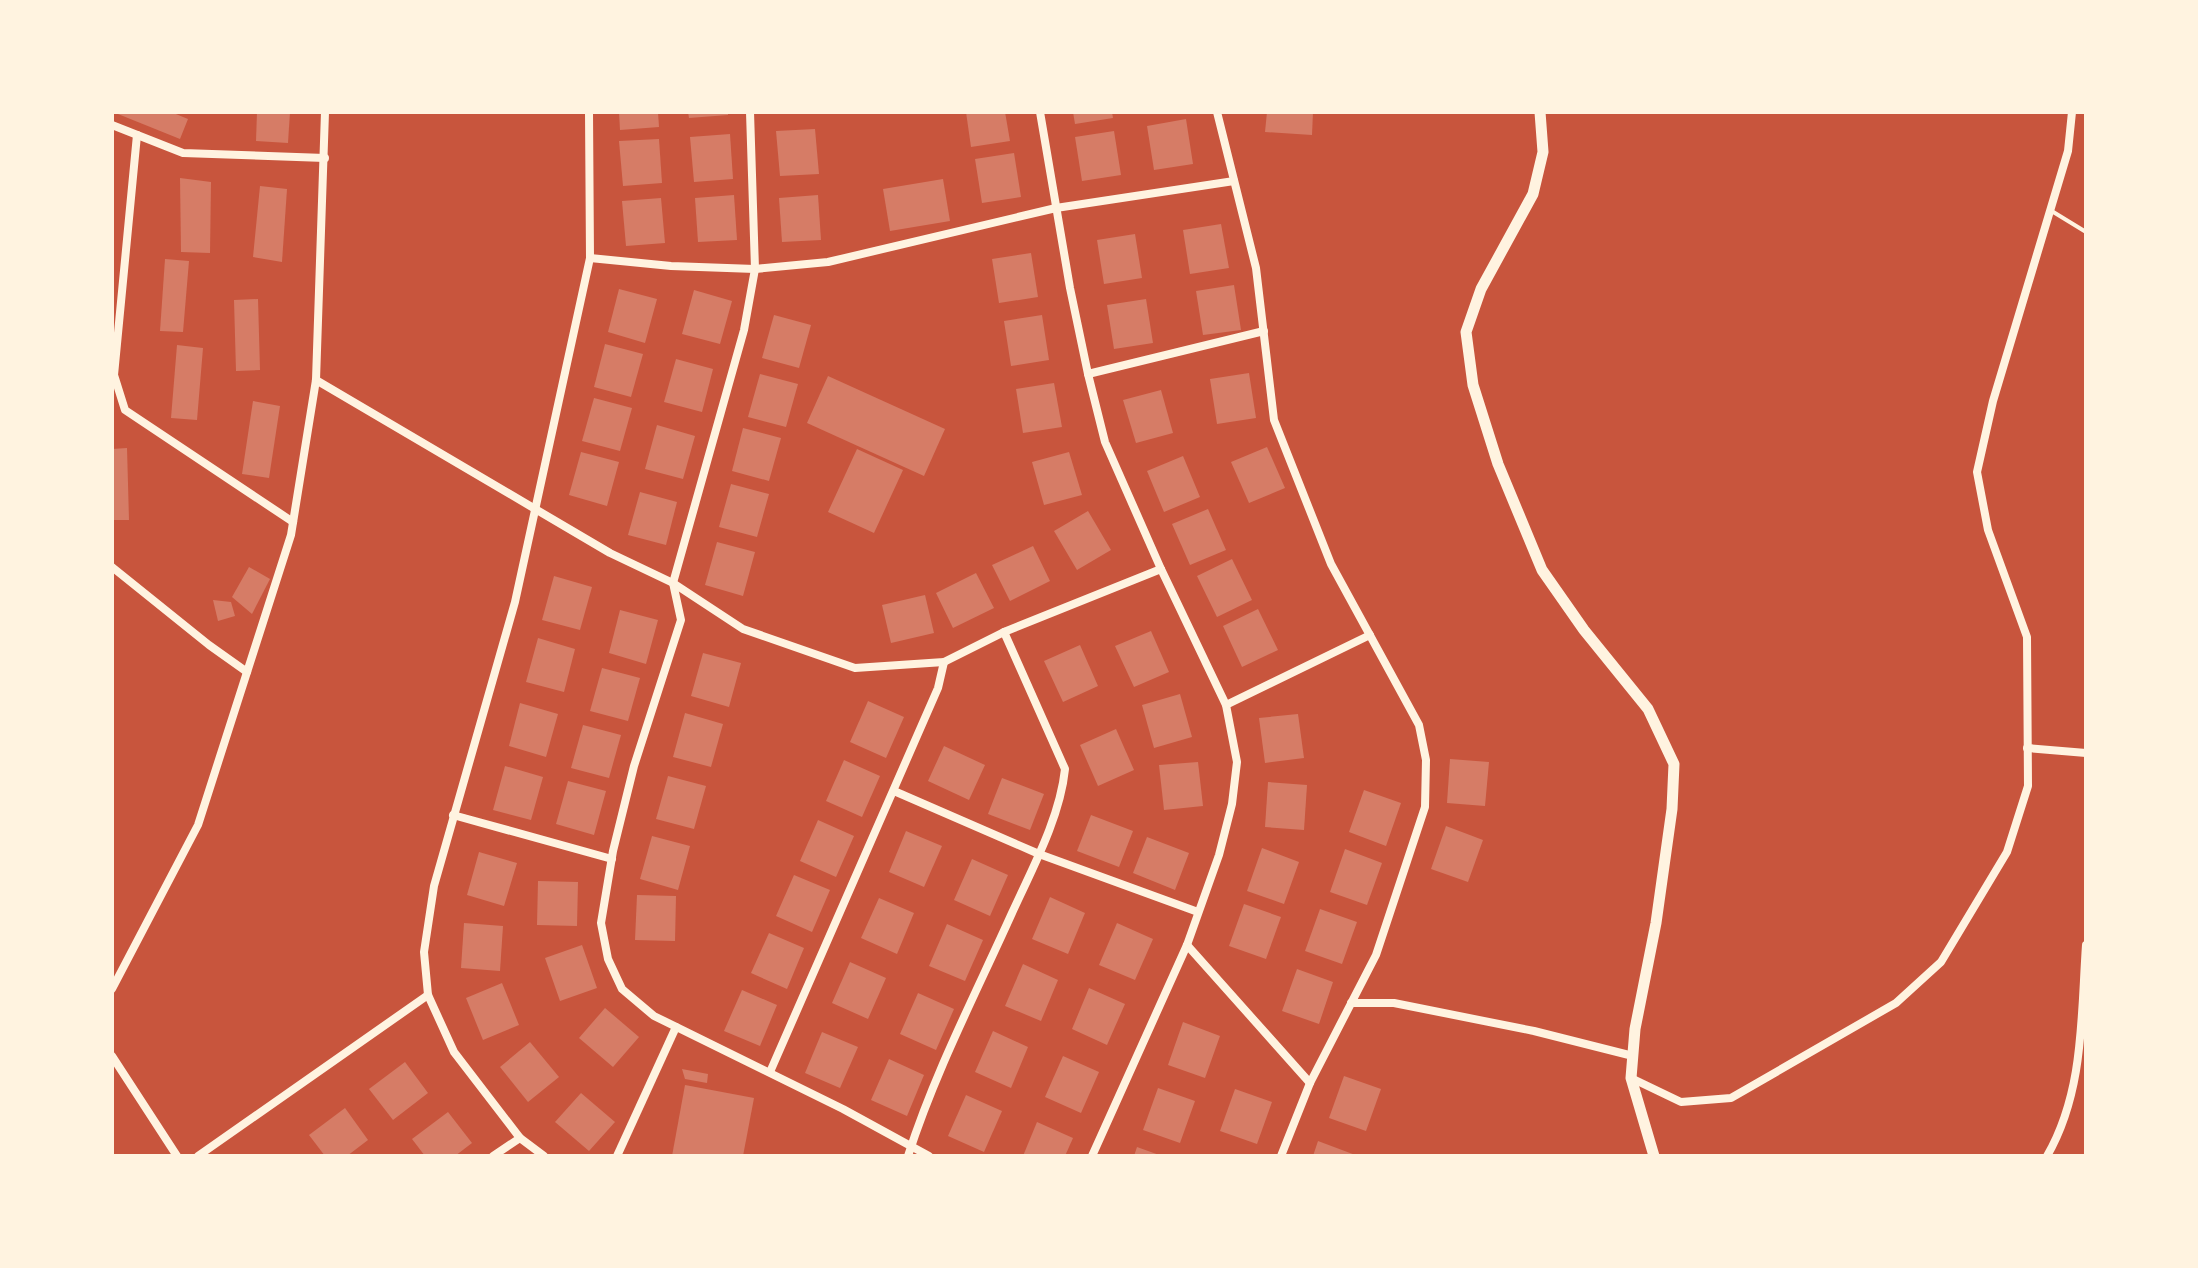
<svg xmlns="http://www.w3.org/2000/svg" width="2198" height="1268" viewBox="0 0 2198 1268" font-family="'Varela Round',sans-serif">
	<rect width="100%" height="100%" fill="#c8553d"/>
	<g fill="#d67c66">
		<polygon points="113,112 171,112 188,119 180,139"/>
		<polygon points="257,112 290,112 288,143 256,141"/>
		<polygon points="619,112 658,112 659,127 620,130"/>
		<polygon points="688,112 728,112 728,115 689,118"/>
		<polygon points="966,112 1005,112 1010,141 971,147"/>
		<polygon points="1073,112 1112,112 1113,118 1075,124"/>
		<polygon points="1267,112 1313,112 1312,135 1265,132"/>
		<polygon points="1186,119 1193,164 1154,170 1147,126"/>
		<polygon points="815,129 819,174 780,176 776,131"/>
		<polygon points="1114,131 1121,175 1082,181 1075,137"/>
		<polygon points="730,134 733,179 694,182 690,137"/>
		<polygon points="659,139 662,183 623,186 619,141"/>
		<polygon points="1014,153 1021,197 982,203 975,159"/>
		<polygon points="180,178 211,182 210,253 181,252"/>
		<polygon points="943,179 950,221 890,231 883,189"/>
		<polygon points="260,186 287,189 282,262 253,257"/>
		<polygon points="734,195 737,240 698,242 695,198"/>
		<polygon points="818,195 821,240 782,242 779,198"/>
		<polygon points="661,198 665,243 626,246 622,201"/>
		<polygon points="1221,224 1229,268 1190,274 1183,230"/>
		<polygon points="1135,234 1142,278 1104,284 1097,240"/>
		<polygon points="1031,253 1038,297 999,303 992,259"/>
		<polygon points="165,259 189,261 183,332 160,331"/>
		<polygon points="1234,285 1241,330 1203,335 1196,291"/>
		<polygon points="619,289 657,299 645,343 608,332"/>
		<polygon points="694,290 732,301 720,344 682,334"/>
		<polygon points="258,299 260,370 236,371 234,300"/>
		<polygon points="1146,299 1153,343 1114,349 1107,305"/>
		<polygon points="774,315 811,325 799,368 762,358"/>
		<polygon points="1042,315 1049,360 1011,366 1004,321"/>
		<polygon points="605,344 643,354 631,397 594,387"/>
		<polygon points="177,345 203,348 197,420 171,418"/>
		<polygon points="676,359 713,369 702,412 664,402"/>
		<polygon points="1249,373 1256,418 1217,424 1210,379"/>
		<polygon points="760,374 798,384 786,427 748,417"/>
		<polygon points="828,376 945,429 924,476 807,423"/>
		<polygon points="1054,383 1062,427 1023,433 1016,389"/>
		<polygon points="1161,390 1173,433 1136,443 1123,400"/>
		<polygon points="594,398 632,408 620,451 582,441"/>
		<polygon points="253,401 280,406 269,478 242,474"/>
		<polygon points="657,425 695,436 683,479 645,469"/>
		<polygon points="743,428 781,438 769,481 732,471"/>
		<polygon points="1267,447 1285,488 1249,503 1231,462"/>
		<polygon points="127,448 129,520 112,520 112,449"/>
		<polygon points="857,449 903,470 874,533 828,512"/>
		<polygon points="581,452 619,462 607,506 569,495"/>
		<polygon points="1069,452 1082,495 1044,505 1032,462"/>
		<polygon points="1183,456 1200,497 1164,512 1147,471"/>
		<polygon points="731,484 769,494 757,537 719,527"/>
		<polygon points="640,492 677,502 666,545 628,535"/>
		<polygon points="1208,509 1226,550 1190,565 1172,524"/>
		<polygon points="1088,511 1111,550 1077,570 1054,531"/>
		<polygon points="717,542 755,552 743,596 705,585"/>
		<polygon points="1033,546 1050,581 1010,601 992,565"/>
		<polygon points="1232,559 1252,600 1217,617 1197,576"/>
		<polygon points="249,567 270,579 252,614 232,597"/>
		<polygon points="976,573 994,608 953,628 936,593"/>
		<polygon points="554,576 592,587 580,630 542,620"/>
		<polygon points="925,595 934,633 891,643 882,605"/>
		<polygon points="213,600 231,602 235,616 218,621"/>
		<polygon points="1258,609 1278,650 1242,667 1223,626"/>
		<polygon points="620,610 658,620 646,664 609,653"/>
		<polygon points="1151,631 1169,672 1134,687 1115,646"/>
		<polygon points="538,638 575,649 564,692 526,682"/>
		<polygon points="1080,645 1098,686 1063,702 1044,661"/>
		<polygon points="703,653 741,663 729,707 691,696"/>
		<polygon points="602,668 640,678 628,721 590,711"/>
		<polygon points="1180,694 1192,737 1154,748 1142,705"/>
		<polygon points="868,701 904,717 886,758 850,742"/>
		<polygon points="520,703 558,714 546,757 509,746"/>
		<polygon points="685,713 723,724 711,767 673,757"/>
		<polygon points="1298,714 1304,758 1265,763 1259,718"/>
		<polygon points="583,725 621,735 609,778 571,768"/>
		<polygon points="1116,729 1134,770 1098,786 1080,745"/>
		<polygon points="944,746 985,765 969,800 928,781"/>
		<polygon points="1450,759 1489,762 1485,806 1447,803"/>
		<polygon points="844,760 880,776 862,817 826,801"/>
		<polygon points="1198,762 1203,806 1164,810 1159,765"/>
		<polygon points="505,766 543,777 531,820 493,810"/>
		<polygon points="668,776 706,786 694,829 656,819"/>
		<polygon points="1002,778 1044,794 1030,830 988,814"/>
		<polygon points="568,781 606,791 594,835 556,824"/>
		<polygon points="1268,782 1307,785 1304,830 1265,827"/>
		<polygon points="1364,790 1401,803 1386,846 1349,832"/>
		<polygon points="1091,815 1133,831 1119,867 1077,851"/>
		<polygon points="818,820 854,836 836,877 800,861"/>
		<polygon points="1446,826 1483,840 1468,882 1431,869"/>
		<polygon points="906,831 942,846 924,887 889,872"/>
		<polygon points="652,836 690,846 678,890 640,879"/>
		<polygon points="1147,837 1189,853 1175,890 1133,873"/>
		<polygon points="1262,848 1299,862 1284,904 1247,891"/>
		<polygon points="1345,849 1382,863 1367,905 1330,892"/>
		<polygon points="479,852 517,863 504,906 467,895"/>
		<polygon points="972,859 1008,875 990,916 954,900"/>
		<polygon points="794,875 830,890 812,932 776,916"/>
		<polygon points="538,881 578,882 577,926 537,925"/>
		<polygon points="637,895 676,896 675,941 635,940"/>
		<polygon points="1050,897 1085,913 1068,954 1032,939"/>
		<polygon points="879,898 914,913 897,954 861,938"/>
		<polygon points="1244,904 1281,917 1266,959 1229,946"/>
		<polygon points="1320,909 1357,922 1342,964 1305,951"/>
		<polygon points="464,923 503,926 500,971 461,968"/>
		<polygon points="1117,923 1153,939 1135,980 1099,965"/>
		<polygon points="947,924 983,940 965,981 929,966"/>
		<polygon points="769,933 804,948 787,989 751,973"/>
		<polygon points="582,945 597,988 560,1001 545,958"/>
		<polygon points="850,962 886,978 868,1019 832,1003"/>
		<polygon points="1023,964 1058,980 1041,1021 1005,1006"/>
		<polygon points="1297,969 1333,982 1319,1024 1282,1011"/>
		<polygon points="502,983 519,1025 483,1040 466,998"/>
		<polygon points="1089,988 1125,1004 1107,1045 1072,1029"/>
		<polygon points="742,990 777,1005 760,1046 724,1031"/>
		<polygon points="918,993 954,1009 936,1050 900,1034"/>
		<polygon points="605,1008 639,1037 613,1067 579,1038"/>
		<polygon points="1183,1022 1220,1036 1205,1078 1168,1065"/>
		<polygon points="993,1031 1028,1047 1011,1088 975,1072"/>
		<polygon points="822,1032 858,1047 840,1088 805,1073"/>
		<polygon points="530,1042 559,1077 528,1102 500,1067"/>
		<polygon points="1063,1056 1099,1072 1081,1113 1045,1097"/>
		<polygon points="889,1059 924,1075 907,1116 871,1100"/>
		<polygon points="405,1062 428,1093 393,1120 369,1089"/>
		<polygon points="682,1069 708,1074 707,1083 685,1079"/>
		<polygon points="1344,1076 1381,1089 1366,1131 1329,1118"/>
		<polygon points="685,1085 754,1098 743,1156 672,1156"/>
		<polygon points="1158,1088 1195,1101 1180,1143 1143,1130"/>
		<polygon points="1235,1089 1272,1102 1257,1144 1220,1131"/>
		<polygon points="581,1093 615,1122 589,1151 555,1122"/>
		<polygon points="966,1095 1002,1111 984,1152 948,1136"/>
		<polygon points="345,1108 368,1140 347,1156 325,1156 309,1135"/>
		<polygon points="448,1112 472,1143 455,1156 425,1156 412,1139"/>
		<polygon points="1037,1122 1073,1138 1065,1156 1023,1156"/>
		<polygon points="1318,1141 1358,1156 1313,1156"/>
		<polygon points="1137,1147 1162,1156 1134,1156"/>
	</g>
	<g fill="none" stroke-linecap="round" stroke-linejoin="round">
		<polyline stroke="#fff3e0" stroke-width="4" points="2050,210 2086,232"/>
		<g stroke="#fff3e0" stroke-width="8">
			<polyline points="750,112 755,269 744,330 673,583 681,620 634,766 613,851 601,923 608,959 622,989 654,1016 843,1109 929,1156"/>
			<polyline points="1040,112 1070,288 1088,374 1105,442 1161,569 1226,705 1237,762 1232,804 1219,855 1187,945 1092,1156"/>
			<polyline points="1217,112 1256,268 1274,420 1331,564 1419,725 1426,760 1425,807 1376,955 1310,1083 1281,1156"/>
			<polyline points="112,125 183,153 325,158"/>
			<polyline points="137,135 114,375 125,410 293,522"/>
			<polyline points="590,258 671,266 755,269 828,262 1056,208 1234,181"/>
			<polyline points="1088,374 1264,331"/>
			<polyline points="316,380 610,553 673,583 743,629 855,668 944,662 1004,632 1161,569"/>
			<polyline points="112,567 209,645 247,672"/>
			<polyline points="1226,705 1370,635"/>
			<polyline points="2027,748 2086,753"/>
			<polyline points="894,791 1039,854 1198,912"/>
			<polyline points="453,815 612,859"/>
			<polyline points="1187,945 1310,1083"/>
			<polyline points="112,989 198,825 291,535 316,380 325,112"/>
			<polyline points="1351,1003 1394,1003 1534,1031 1633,1056"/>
			<polyline points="112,1056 177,1156"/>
			<polyline points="770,1072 938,688 944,662"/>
			<polyline points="1631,1078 1681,1102 1731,1098 1896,1003 1941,962 2007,852 2028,786 2027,637 1988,530 1977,472 1993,401 2068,151 2072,112"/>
			<polyline points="198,1156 428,995"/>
			<polyline points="493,1156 520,1138"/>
			<polyline points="544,1156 520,1138 454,1052 428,995 424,952 434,886 515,602 590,258 589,112"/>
			<polyline points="617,1156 676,1027"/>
			<path d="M908 1156C935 1072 976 993 1012 913 1032 869 1060 818 1065 769L1004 632"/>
			<path d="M2047 1156C2084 1092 2081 1017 2086 945"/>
		</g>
		<polyline stroke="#fff3e0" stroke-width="11" points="1540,112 1543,152 1533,194 1481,289 1466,332 1473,385 1498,464 1542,570 1584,630 1648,709 1674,764 1672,809 1656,923 1635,1029 1631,1078 1654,1156"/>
	</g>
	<rect width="2198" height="1268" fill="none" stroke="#fff3e0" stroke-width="228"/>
</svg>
